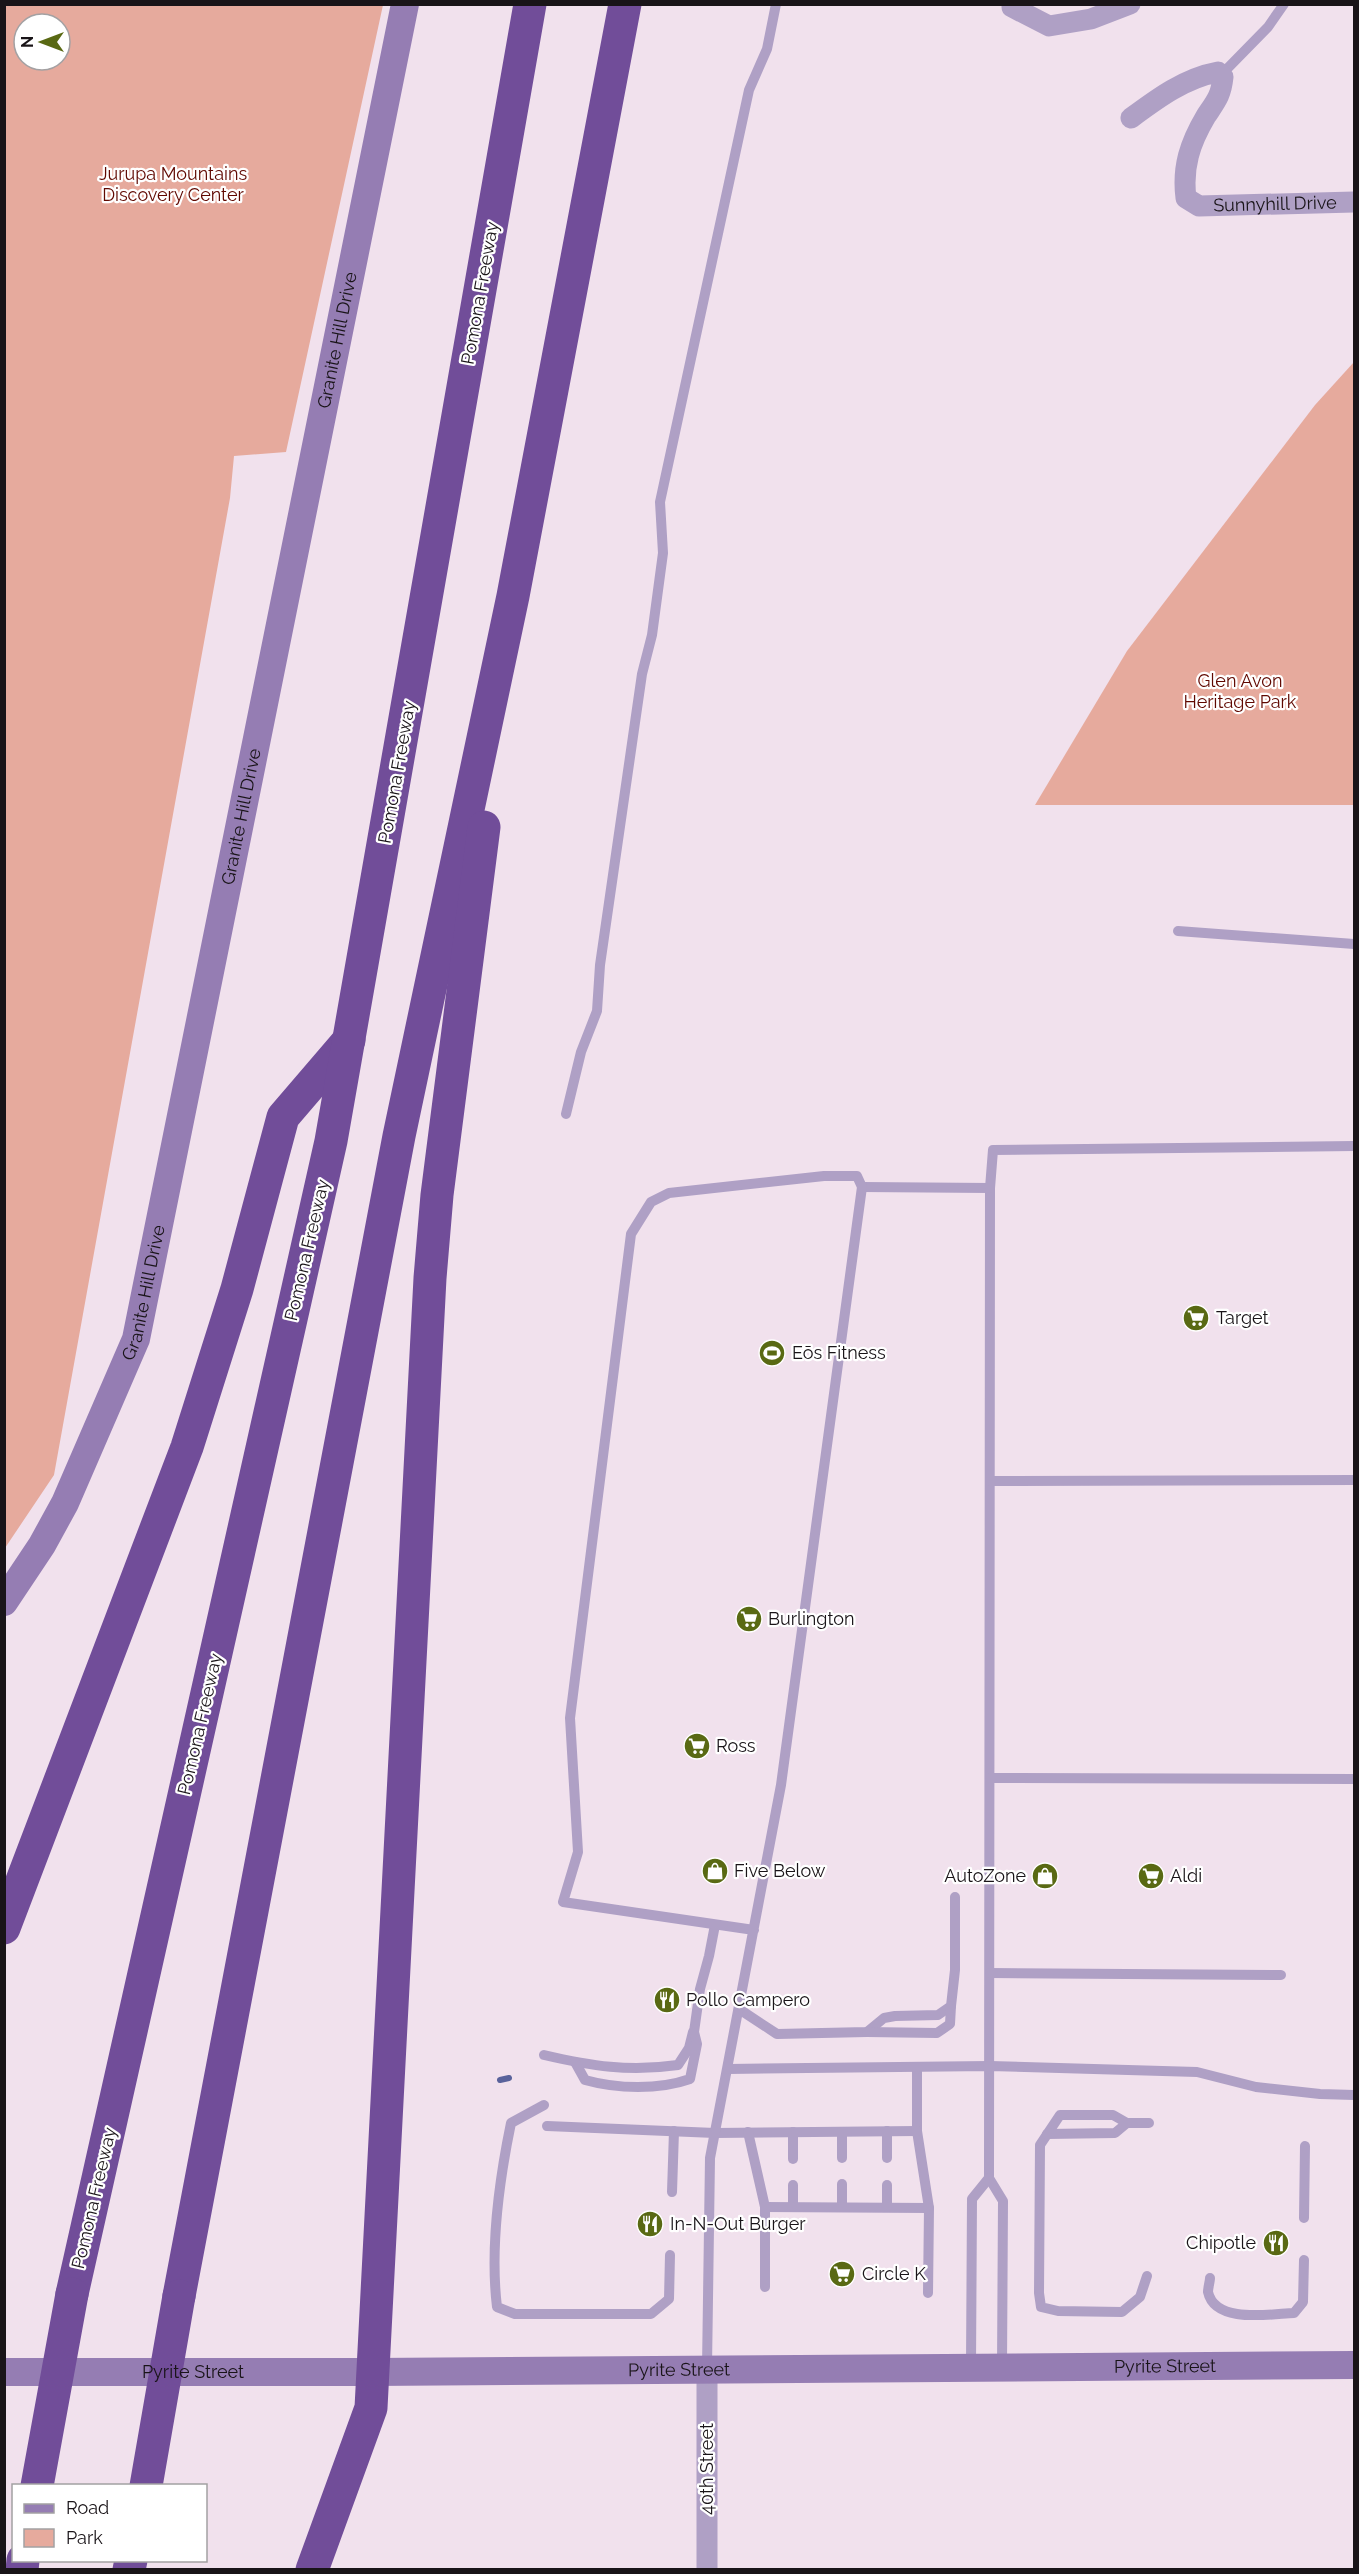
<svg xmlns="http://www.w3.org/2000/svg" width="1359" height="2574" viewBox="0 0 1359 2574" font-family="Raleway,sans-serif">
	<rect width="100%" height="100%" fill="#f1e1ed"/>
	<g fill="#e6aa9d" fill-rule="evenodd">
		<path d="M5 4 383 5 286 452 234 456 230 498 54 1475 5 1548ZM24 24H60V60H24Z"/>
		<polygon points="1354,362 1354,805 1035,805 1127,651 1315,405"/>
	</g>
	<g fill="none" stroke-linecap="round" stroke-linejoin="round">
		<polyline stroke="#59629b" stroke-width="6" points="500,2080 509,2078"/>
		<g stroke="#afa0c5" stroke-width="10">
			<polyline points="1221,75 1268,27 1284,4"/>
			<polyline points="1178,931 1354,944"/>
			<polyline points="566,1114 581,1052 597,1011 600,965 642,674 652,635 663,553 660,502 749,90 767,49 776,4"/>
			<polyline points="862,1187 990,1188 989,2178 1003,2201 1002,2367"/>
			<polyline points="990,1188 993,1150 1354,1146"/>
			<polyline points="990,1481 1354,1480"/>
			<polyline points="990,1778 1354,1779"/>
			<polyline points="990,1973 1281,1975"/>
			<polyline points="739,2009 777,2034 867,2032 884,2018 895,2016 938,2015 951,2006 955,1970 955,1897"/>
			<polyline points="867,2032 937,2033 950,2024 951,2006"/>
			<path d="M544 2055C591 2066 629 2072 678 2065L689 2048 693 2032"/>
			<path d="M575 2062 585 2080C617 2089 659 2090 690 2079L697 2044 694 2032 700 1989 709 1956 715 1925"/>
			<polyline points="917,2067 917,2131 929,2208 928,2293"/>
			<polyline points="728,2069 990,2066 1197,2072 1256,2087 1320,2094 1354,2095"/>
			<path d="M544 2105 511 2123C499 2181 490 2249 497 2307L515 2314H651L669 2299 670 2255"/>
			<polyline points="1127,2123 1113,2115 1060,2115 1040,2145 1039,2293 1041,2307 1058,2311 1122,2312 1140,2297 1147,2276"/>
			<polyline points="547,2126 715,2133 917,2131"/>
			<polyline points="887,2131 887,2158"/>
			<polyline points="748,2132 765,2207 765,2287"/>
			<polyline points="793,2132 793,2159"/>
			<polyline points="842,2132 842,2158"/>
			<polyline points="1047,2134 1115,2133 1127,2123 1149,2123"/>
			<polyline points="842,2184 842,2207"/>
			<polyline points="793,2185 793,2207"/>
			<polyline points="672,2192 674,2131"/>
			<polyline points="765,2207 929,2208"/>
			<polyline points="887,2207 887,2185"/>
			<polyline points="1304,2218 1305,2146"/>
			<path d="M1210 2278C1210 2281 1208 2288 1208 2292 1215 2324 1270 2314 1294 2313L1303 2302 1304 2260"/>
			<polyline points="971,2366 972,2199 989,2178"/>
			<polyline points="707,2368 710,2158 781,1785 862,1187 857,1176 824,1176 669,1193 651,1202 631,1234 570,1718 578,1852 563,1902 754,1930"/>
		</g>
		<g stroke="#afa0c5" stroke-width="21">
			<polyline points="1012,4 1012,7 1049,26 1091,19 1130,4"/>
			<path id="s1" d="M1131 118C1158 98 1185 78 1218 72L1223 77C1221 96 1216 101 1206 116 1190 143 1182 167 1186 198L1199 206 1354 202"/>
			<polyline points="707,2368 707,2570"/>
		</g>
		<g stroke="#957db3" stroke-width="28">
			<path id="s2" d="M4 1602 42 1545 65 1503 136 1339 405 4"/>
			<path id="s3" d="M4 2372H372L1354 2365"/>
		</g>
		<g stroke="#714d99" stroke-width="33">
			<polyline points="4,1928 187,1447 237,1289 283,1117 349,1040"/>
			<polyline points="72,2294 331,1141 530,4"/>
			<polyline points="179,2296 399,1136 513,596 625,4"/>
			<polyline points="22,2570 23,2560"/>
			<polyline points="129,2570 131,2560"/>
			<polyline points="312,2570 371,2408 430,1278 437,1195 484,827"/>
		</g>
		<g stroke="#714d99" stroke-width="33">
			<polyline points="37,2486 72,2294"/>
			<polyline points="146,2486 179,2296"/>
		</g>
	</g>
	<defs>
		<symbol id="supermarket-disc" viewBox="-11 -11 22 22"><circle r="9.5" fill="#596913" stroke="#fff"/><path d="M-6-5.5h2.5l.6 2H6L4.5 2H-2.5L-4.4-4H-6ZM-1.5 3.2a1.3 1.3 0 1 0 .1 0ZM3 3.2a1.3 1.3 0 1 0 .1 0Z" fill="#fff"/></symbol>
		<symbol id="stadium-disc" viewBox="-11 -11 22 22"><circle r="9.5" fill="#596913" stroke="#fff"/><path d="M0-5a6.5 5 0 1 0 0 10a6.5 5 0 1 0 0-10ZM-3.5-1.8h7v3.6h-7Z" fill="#fff"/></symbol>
		<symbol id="shop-disc" viewBox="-11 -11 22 22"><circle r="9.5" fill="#596913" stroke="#fff"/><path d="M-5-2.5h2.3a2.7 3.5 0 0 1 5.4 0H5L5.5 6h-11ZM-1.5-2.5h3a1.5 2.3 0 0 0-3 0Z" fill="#fff"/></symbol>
		<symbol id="restaurant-disc" viewBox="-11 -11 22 22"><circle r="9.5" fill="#596913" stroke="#fff"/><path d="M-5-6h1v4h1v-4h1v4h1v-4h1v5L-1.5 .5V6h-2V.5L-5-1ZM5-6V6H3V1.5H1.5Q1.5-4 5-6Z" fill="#fff"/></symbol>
	</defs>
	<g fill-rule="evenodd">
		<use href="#supermarket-disc" x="1181" y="1303" width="30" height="30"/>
		<use href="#stadium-disc" x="757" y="1338" width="30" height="30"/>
		<use href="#supermarket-disc" x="734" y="1604" width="30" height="30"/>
		<use href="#supermarket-disc" x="682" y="1731" width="30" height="30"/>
		<use href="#shop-disc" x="700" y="1856" width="30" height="30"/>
		<use href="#shop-disc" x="1030" y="1861" width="30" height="30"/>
		<use href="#supermarket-disc" x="1136" y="1861" width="30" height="30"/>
		<use href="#restaurant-disc" x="652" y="1985" width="30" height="30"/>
		<use href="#restaurant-disc" x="635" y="2209" width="30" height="30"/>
		<use href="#restaurant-disc" x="1261" y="2228" width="30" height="30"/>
		<use href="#supermarket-disc" x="827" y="2259" width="30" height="30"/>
	</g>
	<g text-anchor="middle" stroke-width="4.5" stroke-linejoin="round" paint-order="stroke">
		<g font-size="18" fill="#600800" stroke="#fff">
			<text x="173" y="180">Jurupa Mountains<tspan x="173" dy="21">Discovery Center</tspan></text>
			<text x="1240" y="687">Glen Avon<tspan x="1240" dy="21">Heritage Park</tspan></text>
		</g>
		<g font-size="18" fill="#191418" stroke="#fff">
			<text dy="6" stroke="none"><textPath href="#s1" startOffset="327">Sunnyhill Drive</textPath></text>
			<text transform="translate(480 293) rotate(-80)" y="6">Pomona Freeway</text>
			<text dy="6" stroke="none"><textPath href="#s2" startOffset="1314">Granite Hill Drive</textPath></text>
			<text transform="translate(397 772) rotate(-80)" y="6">Pomona Freeway</text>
			<text dy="6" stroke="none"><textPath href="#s2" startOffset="828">Granite Hill Drive</textPath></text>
			<text transform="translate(307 1250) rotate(-77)" y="6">Pomona Freeway</text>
			<text dy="6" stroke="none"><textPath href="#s2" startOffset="342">Granite Hill Drive</textPath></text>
			<text transform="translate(200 1724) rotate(-77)" y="6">Pomona Freeway</text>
			<text transform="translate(94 2198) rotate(-77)" y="6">Pomona Freeway</text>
			<text dy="6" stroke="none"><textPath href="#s3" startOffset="1161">Pyrite Street</textPath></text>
			<text dy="6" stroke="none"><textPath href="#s3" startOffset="675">Pyrite Street</textPath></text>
			<text dy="6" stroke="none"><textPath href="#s3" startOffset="189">Pyrite Street</textPath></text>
			<text transform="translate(707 2469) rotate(-90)" y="6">40th Street</text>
		</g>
		<g font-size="18" fill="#191418" stroke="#fff" text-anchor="start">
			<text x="1216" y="1324">Target</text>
			<text x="792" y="1359">Eōs Fitness</text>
			<text x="768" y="1625">Burlington</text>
			<text x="716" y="1752">Ross</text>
			<text x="734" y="1877">Five Below</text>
			<text x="1026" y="1882" text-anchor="end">AutoZone</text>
			<text x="1170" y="1882">Aldi</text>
			<text x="686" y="2006">Pollo Campero</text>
			<text x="670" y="2230">In-N-Out Burger</text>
			<text x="1256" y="2249" text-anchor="end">Chipotle</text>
			<text x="862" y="2280">Circle K</text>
		</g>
	</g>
	<rect width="1359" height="2574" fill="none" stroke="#191418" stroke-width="12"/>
	<rect x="12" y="2484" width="195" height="78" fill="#ffffff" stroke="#a3a1a3" stroke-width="1.5"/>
	<rect x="24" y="2504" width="30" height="9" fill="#957db3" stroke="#a3a1a3" stroke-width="1.5"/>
	<text x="66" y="2514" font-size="18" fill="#191418">Road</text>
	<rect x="24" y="2529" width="30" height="18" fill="#e6aa9d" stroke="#a3a1a3" stroke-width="1.5"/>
	<text x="66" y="2544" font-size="18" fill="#191418">Park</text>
	<g transform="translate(42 42) rotate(270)"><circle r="28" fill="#ffffff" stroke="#a3a1a3" stroke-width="1.5"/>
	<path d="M0-4.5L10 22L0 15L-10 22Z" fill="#596913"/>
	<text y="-9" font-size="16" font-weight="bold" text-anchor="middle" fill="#191418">N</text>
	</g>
</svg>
